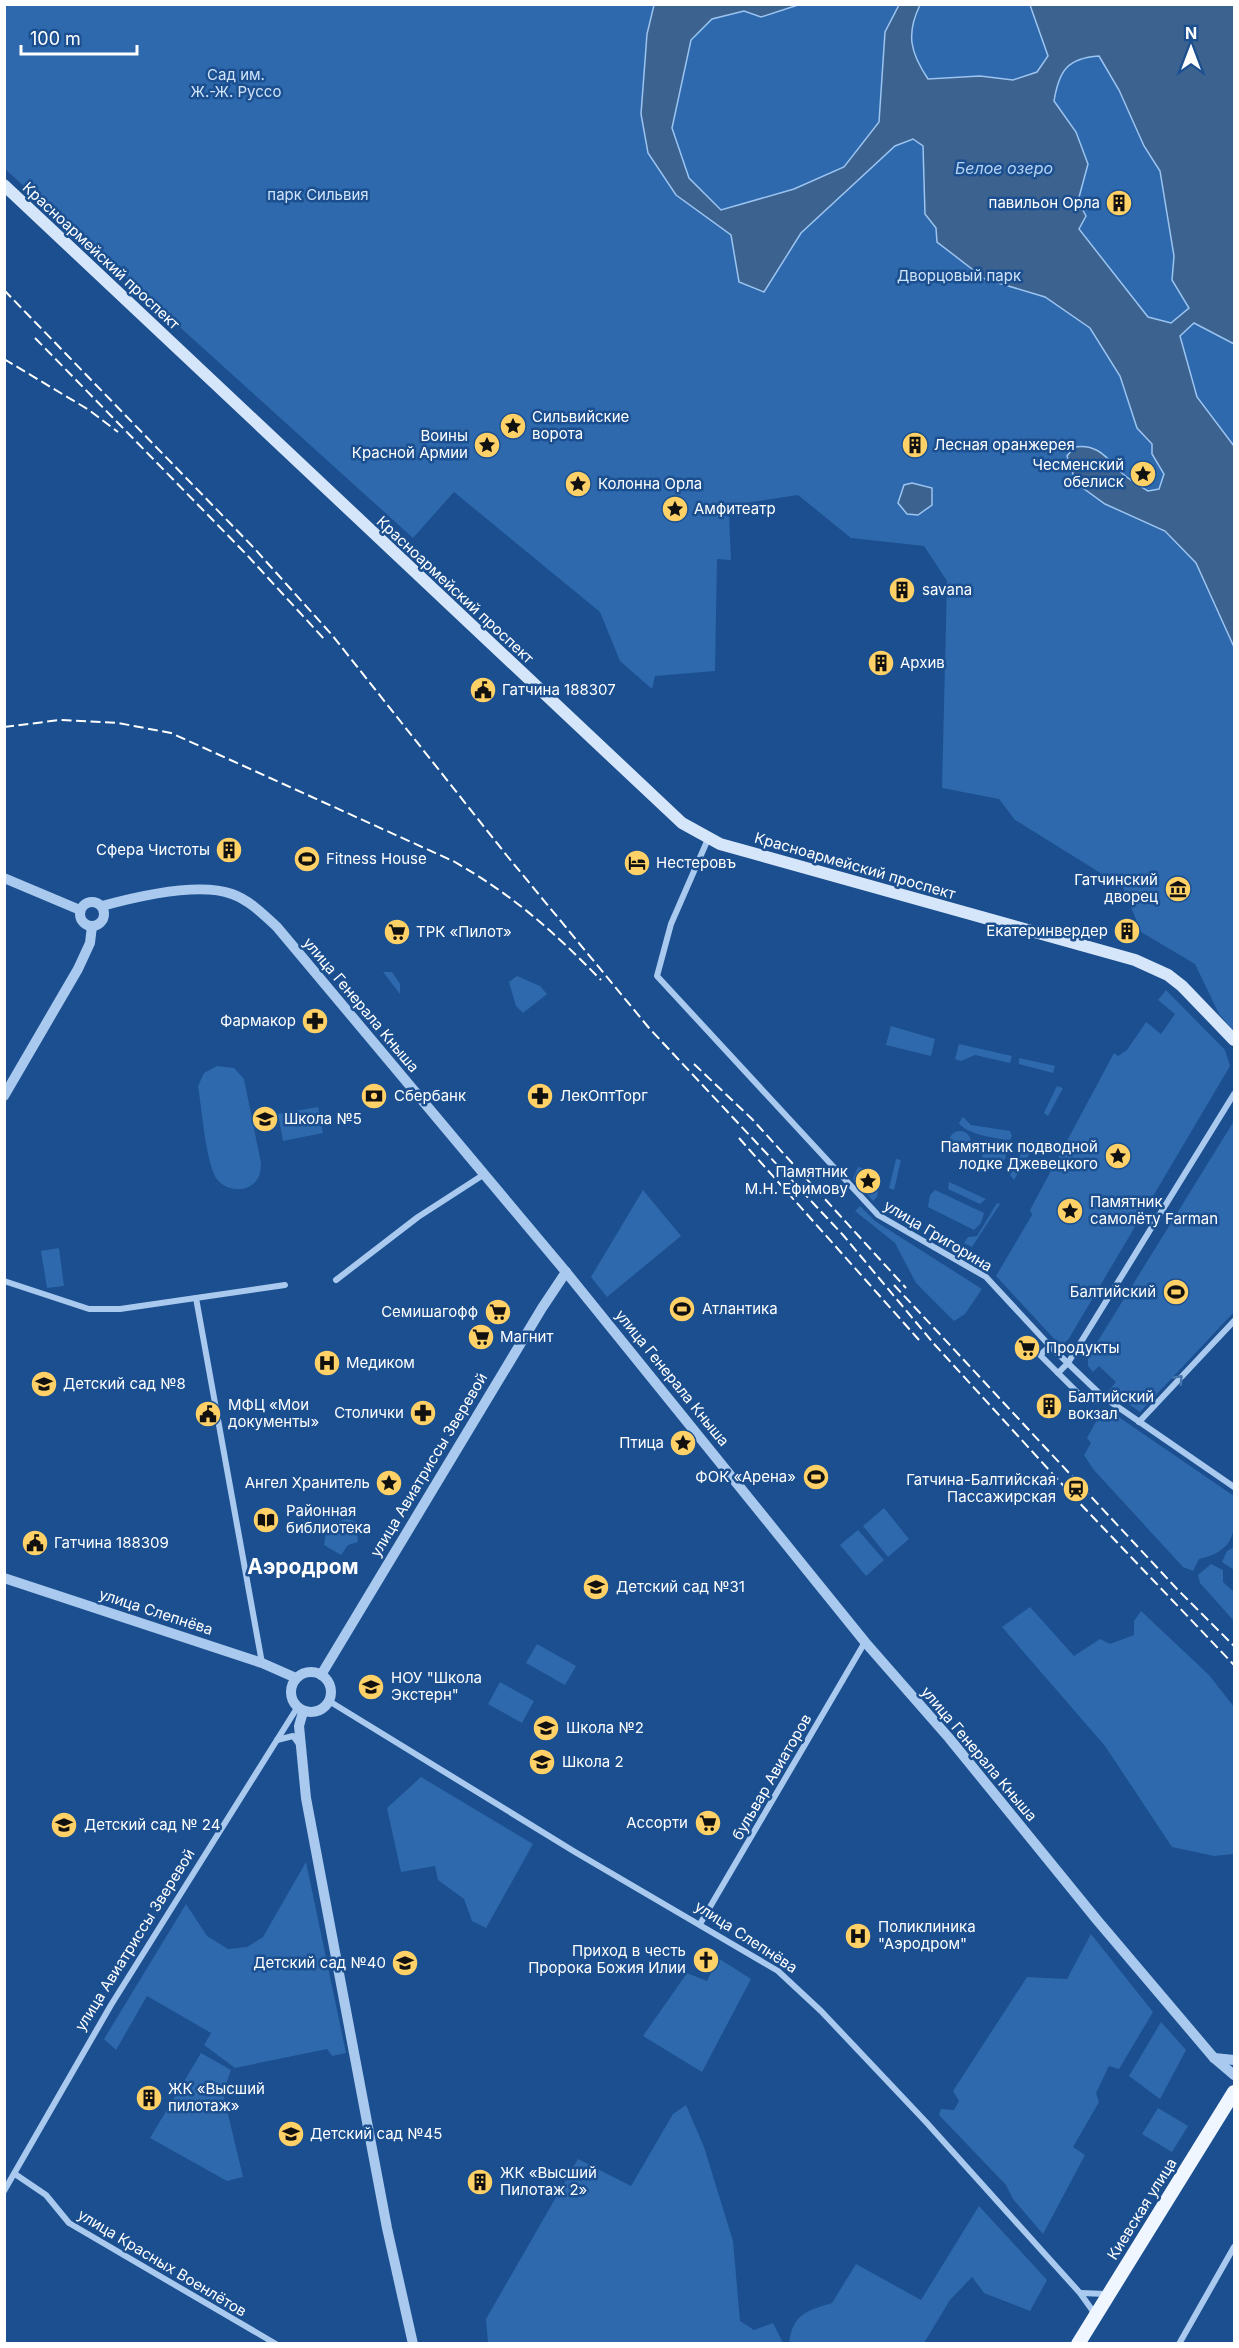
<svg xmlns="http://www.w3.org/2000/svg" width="1239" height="2348" viewBox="0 0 1239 2348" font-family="Inter,sans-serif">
	<rect width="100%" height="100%" fill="#1b4f8f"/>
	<g fill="#2e69ad">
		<polygon points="4,5 1234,5 1234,1031 1219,1014 1195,964 1141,932 1123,887 1015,820 999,799 942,788 947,581 924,546 851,538 798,495 746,503 729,516 731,560 717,559 715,671 655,676 652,689 620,661 600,612 454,492 413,538 5,169"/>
		<polygon points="383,972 392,972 400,984 400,994"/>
		<polygon points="517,976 540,986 547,994 523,1013 516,1006 509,982"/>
		<polygon points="1166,990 1225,1050 1230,1066 1068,1340 1063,1344 1058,1343 996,1276 1032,1215 1030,1210 1114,1053 1118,1056 1127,1050 1146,1022 1161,1034 1175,1014 1158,1000"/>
		<polygon points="891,1026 935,1039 931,1056 886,1045"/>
		<polygon points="959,1044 1012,1056 1010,1063 975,1055 961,1061 955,1059"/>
		<polygon points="1019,1058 1055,1066 1053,1073 1019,1064"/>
		<path d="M217 1066 234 1068 244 1079 261 1163C262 1197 222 1195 214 1174 205 1152 202 1111 198 1086L204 1073Z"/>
		<polygon points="1057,1086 1063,1088 1048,1116 1044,1113"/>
		<polygon points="318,1107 323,1133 283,1141 278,1114"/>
		<path d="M963 1117 971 1125 1010 1131 1012 1136 1010 1140C997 1139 965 1134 959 1123Z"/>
		<polygon points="1234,1121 1234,1312 1140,1412 1109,1390 1116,1382 1099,1366 1093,1372 1088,1366 1088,1357"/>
		<circle cx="960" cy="1142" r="11"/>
		<circle cx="994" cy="1154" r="12"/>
		<polygon points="1024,1148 1031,1151 1014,1180 1010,1175"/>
		<polygon points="896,1159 901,1160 894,1190 889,1188"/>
		<polygon points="858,1167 874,1171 880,1178 877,1197 873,1201 853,1179"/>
		<polygon points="949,1182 986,1199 980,1204 948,1189"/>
		<polygon points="643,1190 681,1236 607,1297 591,1277"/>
		<polygon points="935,1190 984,1213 981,1223 974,1230 928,1207 930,1195"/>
		<polygon points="997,1203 1000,1204 972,1247 964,1243 968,1237 977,1236"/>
		<polygon points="860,1206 875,1221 982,1289 965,1314 954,1321 916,1283 895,1243 855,1211"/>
		<polygon points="59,1248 64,1286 47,1288 41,1251"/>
		<path d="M1104 1407 1234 1496C1235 1530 1238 1550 1199 1559L1193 1571 1183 1567 1093 1469 1084 1455 1091 1443 1087 1438Z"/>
		<polygon points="884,1508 909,1539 888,1557 863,1526"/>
		<polygon points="347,1519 361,1523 357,1530 358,1542 348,1545 341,1555 324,1545 327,1525"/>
		<polygon points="858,1530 884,1560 866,1576 840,1545"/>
		<polygon points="1234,1547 1234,1570 1222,1562 1227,1551"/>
		<polygon points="1211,1564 1223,1570 1223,1582 1234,1592 1234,1621 1200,1583 1198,1575"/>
		<polygon points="1030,1607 1074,1656 1100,1639 1110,1644 1134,1635 1134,1621 1141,1611 1209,1675 1234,1707 1234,1854 1214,1856 1172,1847 1105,1746 1002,1627"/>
		<polygon points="537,1644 576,1666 565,1685 526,1663"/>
		<polygon points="500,1682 534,1701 522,1723 488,1704"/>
		<polygon points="421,1777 533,1844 486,1928 472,1921 464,1899 438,1880 435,1866 401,1872 387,1808"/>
		<polygon points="306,1862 346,2053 332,2056 327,2049 235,2068 204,2045 211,2033 147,1996 116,2050 104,2039 186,1904 207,1936 228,1949 247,1947 263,1937"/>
		<polygon points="1091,1934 1153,2012 1119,2069 1109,2066 1096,2093 1099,2102 1073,2147 1085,2155 1043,2234 1013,2199 1006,2185 939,2115 941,2109 954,2110 959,2101 953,2091 1027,1977 1067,1979"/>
		<polygon points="718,1958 751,1979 702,2072 643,2036 687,1973 707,1981"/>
		<polygon points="1161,2022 1186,2050 1160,2099 1129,2076"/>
		<polygon points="201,2053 231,2070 223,2093 243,2177 227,2181 150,2138"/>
		<polygon points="686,2105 704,2147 733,2241 740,2321 754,2330 773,2323 783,2343 488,2343 486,2319 578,2159 631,2186 673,2114"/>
		<polygon points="1158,2108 1188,2126 1172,2152 1142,2134"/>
		<path d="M979 2206 1047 2280 1030 2311 984 2293 972 2277 950 2300 924 2343H789C793 2314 806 2311 832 2303L856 2264 921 2300Z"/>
	</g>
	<g fill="#3c6290" stroke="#9cc4f0" stroke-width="1.5" fill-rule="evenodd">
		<path d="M654 5H798L761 17 744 11 712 19 691 40 672 128 689 178 721 210 794 189 844 167 879 122 885 32 899 5H920C906 34 910 52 928 79L980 76 1013 80 1037 72 1048 56 1030 5H1234V344L1194 323 1180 336 1197 397 1234 446V647L1196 563 1165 531 1105 504 1076 483 1067 456 1074 447C1099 443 1108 460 1123 474 1131 481 1140 486 1148 491L1159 489 1164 474 1152 454V444L1137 428 1120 376 1090 328 1045 297 985 279 937 242 936 228 925 214 923 146 913 139 895 146 801 233 764 292 739 282 731 235 676 195 648 153 641 114 647 34ZM1099 56 1119 90 1144 146 1160 171 1174 256 1172 280 1189 308 1171 323 1148 317 1079 229 1086 216 1078 201 1088 164 1076 132 1054 101C1059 71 1067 58 1099 56Z"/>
		<polygon points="912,483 932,488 932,505 918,515 907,514 898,503 904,485"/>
	</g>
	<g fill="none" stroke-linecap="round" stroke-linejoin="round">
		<g stroke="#a9c9ee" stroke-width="6">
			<polyline points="708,839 671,924 657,976 878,1215 986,1277 1050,1346 1102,1396 1234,1487"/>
			<polyline points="336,1280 418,1217 483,1175"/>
			<polyline points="4,1281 89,1309 120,1309 285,1285"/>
			<polyline points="196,1298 262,1663"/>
			<polyline points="1050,1346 1040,1355 1080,1395 1094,1401 1102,1396"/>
			<polyline points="1058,1373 1068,1363 1234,1094"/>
			<polyline points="1139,1422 1234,1321"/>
			<polyline points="329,1701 575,1852 778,1971 821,2011 926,2122 1080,2293 1095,2314"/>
			<polyline points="277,1740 293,1736 299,1744"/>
			<polyline points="700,1924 865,1642"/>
			<polyline points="15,2174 46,2195 69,2223 276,2344"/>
			<polyline points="4,2191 111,2005 297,1708"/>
			<polyline points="1081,2293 1106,2294"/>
			<polyline points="1179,2344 1234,2247"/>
		</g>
		<g stroke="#a9c9ee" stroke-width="10">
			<polyline points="4,878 80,910"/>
			<circle cx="92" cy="914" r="12"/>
			<path d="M102 906C135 897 199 882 232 894 249 900 263 914 277 927L566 1272 865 1642 949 1738 1097 1920 1214 2058 1234 2075"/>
			<polyline points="4,1096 78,969 90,943 92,926"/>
			<polyline points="4,1578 262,1663 296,1678"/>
			<circle cx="311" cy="1692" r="20"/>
			<polyline points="321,1675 542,1308 566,1272"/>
			<polyline points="303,1712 299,1726 306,1798 387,2228 413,2344"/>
			<polyline points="1214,2058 1234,2060"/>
		</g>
		<polyline stroke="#d6e6fa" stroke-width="12" points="4,185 682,823 720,844 1135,960 1168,975 1182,986 1234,1040"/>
		<polyline stroke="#f0f6ff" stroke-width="14" points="1078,2344 1234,2092"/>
		<g stroke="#fff" stroke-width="2" stroke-dasharray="10 4.5" stroke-linecap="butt">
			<polyline points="4,290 254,548 332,635 508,857 649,1028 843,1235 935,1345 1071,1494 1234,1665"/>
			<polyline points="35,338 247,555 325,640"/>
			<polyline points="4,359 89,410 118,432"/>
			<path d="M4 727 60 720 118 723 171 733 453 861C513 895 553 931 601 980"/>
			<polyline points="694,1064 752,1119 906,1288"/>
			<polyline points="739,1138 919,1340"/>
			<polyline points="894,1285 1177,1589 1234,1646"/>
		</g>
	</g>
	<defs><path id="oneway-chevron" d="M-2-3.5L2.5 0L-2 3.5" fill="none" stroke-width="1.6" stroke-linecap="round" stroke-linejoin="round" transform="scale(1.5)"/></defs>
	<use stroke="#4674ac" href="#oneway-chevron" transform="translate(1179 1379) rotate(-47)"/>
	<defs>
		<symbol id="building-disc" viewBox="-11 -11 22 22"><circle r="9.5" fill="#ffd166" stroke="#1b4f8f"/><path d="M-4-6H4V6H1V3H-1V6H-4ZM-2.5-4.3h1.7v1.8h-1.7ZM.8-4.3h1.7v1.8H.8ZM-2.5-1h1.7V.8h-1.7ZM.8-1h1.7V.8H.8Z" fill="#111"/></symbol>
		<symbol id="sight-disc" viewBox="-11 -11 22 22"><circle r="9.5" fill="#ffd166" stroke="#1b4f8f"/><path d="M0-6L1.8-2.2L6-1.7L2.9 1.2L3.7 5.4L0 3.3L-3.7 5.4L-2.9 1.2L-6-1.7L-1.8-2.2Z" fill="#111"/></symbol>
		<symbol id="civic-disc" viewBox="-11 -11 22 22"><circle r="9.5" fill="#ffd166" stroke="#1b4f8f"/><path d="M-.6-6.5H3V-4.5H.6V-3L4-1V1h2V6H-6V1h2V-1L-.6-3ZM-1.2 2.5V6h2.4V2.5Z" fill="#111"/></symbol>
		<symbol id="stadium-disc" viewBox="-11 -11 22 22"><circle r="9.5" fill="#ffd166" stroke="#1b4f8f"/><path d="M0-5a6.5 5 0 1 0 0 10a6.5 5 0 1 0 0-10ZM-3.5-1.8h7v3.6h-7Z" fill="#111"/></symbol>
		<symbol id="hotel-disc" viewBox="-11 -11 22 22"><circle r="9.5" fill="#ffd166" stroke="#1b4f8f"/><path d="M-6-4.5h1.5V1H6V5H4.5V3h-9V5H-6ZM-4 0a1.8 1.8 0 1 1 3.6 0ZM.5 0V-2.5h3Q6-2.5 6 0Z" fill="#111"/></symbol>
		<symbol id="museum-disc" viewBox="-11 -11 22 22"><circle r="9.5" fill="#ffd166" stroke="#1b4f8f"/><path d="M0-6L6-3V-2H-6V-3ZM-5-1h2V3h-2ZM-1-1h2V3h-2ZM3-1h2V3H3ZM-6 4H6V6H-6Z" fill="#111"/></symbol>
		<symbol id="supermarket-disc" viewBox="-11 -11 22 22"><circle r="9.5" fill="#ffd166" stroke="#1b4f8f"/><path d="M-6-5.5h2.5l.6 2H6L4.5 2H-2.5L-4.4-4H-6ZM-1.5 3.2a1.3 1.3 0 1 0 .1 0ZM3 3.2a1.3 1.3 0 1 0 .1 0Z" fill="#111"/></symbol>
		<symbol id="pharmacy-disc" viewBox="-11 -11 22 22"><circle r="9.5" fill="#ffd166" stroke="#1b4f8f"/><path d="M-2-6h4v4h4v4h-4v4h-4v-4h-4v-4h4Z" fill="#111"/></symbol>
		<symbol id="bank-disc" viewBox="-11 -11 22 22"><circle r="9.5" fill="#ffd166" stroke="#1b4f8f"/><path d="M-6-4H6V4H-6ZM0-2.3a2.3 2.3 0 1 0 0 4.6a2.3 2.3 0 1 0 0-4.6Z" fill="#111"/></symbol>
		<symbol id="school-disc" viewBox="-11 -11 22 22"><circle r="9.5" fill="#ffd166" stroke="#1b4f8f"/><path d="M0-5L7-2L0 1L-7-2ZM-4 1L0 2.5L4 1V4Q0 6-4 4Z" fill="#111"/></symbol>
		<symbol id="hospital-disc" viewBox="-11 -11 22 22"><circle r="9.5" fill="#ffd166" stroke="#1b4f8f"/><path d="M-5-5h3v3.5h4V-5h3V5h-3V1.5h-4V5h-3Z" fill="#111"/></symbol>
		<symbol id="station-disc" viewBox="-11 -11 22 22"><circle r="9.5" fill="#ffd166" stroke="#1b4f8f"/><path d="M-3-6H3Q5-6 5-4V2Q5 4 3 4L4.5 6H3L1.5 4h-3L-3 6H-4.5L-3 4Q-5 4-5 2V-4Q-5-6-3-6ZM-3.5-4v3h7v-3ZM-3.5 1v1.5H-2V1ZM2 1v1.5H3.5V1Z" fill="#111"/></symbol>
		<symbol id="library-disc" viewBox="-11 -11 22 22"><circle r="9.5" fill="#ffd166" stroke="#1b4f8f"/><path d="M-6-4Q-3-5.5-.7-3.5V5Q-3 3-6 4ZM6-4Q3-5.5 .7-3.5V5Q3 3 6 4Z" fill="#111"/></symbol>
		<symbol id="church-disc" viewBox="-11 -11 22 22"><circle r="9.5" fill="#ffd166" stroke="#1b4f8f"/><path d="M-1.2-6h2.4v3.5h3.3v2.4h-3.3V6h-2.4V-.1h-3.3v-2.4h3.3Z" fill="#111"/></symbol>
	</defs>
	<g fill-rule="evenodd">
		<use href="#building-disc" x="1104" y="188" width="30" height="30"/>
		<use href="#sight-disc" x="498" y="411" width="30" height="30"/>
		<use href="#sight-disc" x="472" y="430" width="30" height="30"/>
		<use href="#building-disc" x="900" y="430" width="30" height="30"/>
		<use href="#sight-disc" x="1128" y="459" width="30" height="30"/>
		<use href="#sight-disc" x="563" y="469" width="30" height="30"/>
		<use href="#sight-disc" x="660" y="494" width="30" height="30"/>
		<use href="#building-disc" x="887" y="575" width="30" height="30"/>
		<use href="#building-disc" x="866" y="648" width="30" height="30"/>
		<use href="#civic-disc" x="468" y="675" width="30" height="30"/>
		<use href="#building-disc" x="214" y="835" width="30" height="30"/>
		<use href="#stadium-disc" x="292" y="844" width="30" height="30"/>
		<use href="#hotel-disc" x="622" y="848" width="30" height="30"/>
		<use href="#museum-disc" x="1163" y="874" width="30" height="30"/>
		<use href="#building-disc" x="1112" y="916" width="30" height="30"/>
		<use href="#supermarket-disc" x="382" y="917" width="30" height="30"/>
		<use href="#pharmacy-disc" x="300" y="1006" width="30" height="30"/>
		<use href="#bank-disc" x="359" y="1081" width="30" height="30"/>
		<use href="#pharmacy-disc" x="525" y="1081" width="30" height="30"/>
		<use href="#school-disc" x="250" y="1104" width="30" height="30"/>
		<use href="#sight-disc" x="1103" y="1141" width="30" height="30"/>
		<use href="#sight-disc" x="853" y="1166" width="30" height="30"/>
		<use href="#sight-disc" x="1055" y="1196" width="30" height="30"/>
		<use href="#stadium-disc" x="1161" y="1277" width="30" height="30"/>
		<use href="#stadium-disc" x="667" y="1294" width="30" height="30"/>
		<use href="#supermarket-disc" x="483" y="1297" width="30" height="30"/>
		<use href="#supermarket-disc" x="466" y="1322" width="30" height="30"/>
		<use href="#supermarket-disc" x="1012" y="1333" width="30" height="30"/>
		<use href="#hospital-disc" x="312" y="1348" width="30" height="30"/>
		<use href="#school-disc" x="29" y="1369" width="30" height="30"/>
		<use href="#building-disc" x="1034" y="1391" width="30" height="30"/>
		<use href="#pharmacy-disc" x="408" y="1398" width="30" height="30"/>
		<use href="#civic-disc" x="193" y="1399" width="30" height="30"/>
		<use href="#sight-disc" x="668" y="1428" width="30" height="30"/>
		<use href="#stadium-disc" x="801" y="1462" width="30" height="30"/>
		<use href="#sight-disc" x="374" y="1468" width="30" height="30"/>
		<use href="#station-disc" x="1061" y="1474" width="30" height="30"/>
		<use href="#library-disc" x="251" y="1505" width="30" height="30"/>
		<use href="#civic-disc" x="20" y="1528" width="30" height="30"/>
		<use href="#school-disc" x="581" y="1572" width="30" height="30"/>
		<use href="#school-disc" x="356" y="1672" width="30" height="30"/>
		<use href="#school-disc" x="531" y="1713" width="30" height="30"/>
		<use href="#school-disc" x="527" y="1747" width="30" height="30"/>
		<use href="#supermarket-disc" x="693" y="1808" width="30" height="30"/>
		<use href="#school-disc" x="49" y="1810" width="30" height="30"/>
		<use href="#hospital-disc" x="843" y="1921" width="30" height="30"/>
		<use href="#church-disc" x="691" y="1945" width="30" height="30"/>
		<use href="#school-disc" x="390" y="1948" width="30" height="30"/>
		<use href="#building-disc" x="134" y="2083" width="30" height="30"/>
		<use href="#school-disc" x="276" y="2119" width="30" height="30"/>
		<use href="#building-disc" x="465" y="2167" width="30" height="30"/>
	</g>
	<g text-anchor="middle" stroke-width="5" stroke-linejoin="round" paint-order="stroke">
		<g font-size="15" fill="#cfe3fa" stroke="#1b4f8f">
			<text x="236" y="80">Сад им.<tspan x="236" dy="17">Ж.-Ж. Руссо</tspan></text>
			<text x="318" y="200">парк Сильвия</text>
			<text x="959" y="281">Дворцовый парк</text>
		</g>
		<g font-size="15" fill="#fff" stroke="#1b4f8f" text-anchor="start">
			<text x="1100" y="208" text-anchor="end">павильон Орла</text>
			<text x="532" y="422">Сильвийские<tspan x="532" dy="17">ворота</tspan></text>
			<text x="468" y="441" text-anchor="end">Воины<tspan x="468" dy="17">Красной Армии</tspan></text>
			<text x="934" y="450">Лесная оранжерея</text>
			<text x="1124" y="470" text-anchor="end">Чесменский<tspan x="1124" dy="17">обелиск</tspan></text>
			<text x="598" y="489">Колонна Орла</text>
			<text x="694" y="514">Амфитеатр</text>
			<text x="922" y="595">savana</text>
			<text x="900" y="668">Архив</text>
			<text x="502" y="695">Гатчина 188307</text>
			<text x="210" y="855" text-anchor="end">Сфера Чистоты</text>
			<text x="326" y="864">Fitness House</text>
			<text x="656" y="868">Нестеровъ</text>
			<text x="1158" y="885" text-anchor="end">Гатчинский<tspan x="1158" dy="17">дворец</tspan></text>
			<text x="1108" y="936" text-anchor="end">Екатеринвердер</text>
			<text x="416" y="937">ТРК «Пилот»</text>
			<text x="296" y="1026" text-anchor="end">Фармакор</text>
			<text x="394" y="1101">Сбербанк</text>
			<text x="560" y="1101">ЛекОптТорг</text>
			<text x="284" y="1124">Школа №5</text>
			<text x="1098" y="1152" text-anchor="end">Памятник подводной<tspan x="1098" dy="17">лодке Джевецкого</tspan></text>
			<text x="848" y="1177" text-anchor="end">Памятник<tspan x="848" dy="17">М.Н. Ефимову</tspan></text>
			<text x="1090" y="1207">Памятник<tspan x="1090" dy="17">самолёту Farman</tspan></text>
			<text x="1156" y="1297" text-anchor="end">Балтийский</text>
			<text x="702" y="1314">Атлантика</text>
			<text x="478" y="1317" text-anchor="end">Семишагофф</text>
			<text x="500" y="1342">Магнит</text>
			<text x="1046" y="1353">Продукты</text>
			<text x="346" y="1368">Медиком</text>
			<text x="63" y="1389">Детский сад №8</text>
			<text x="1068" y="1402">Балтийский<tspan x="1068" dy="17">вокзал</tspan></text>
			<text x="228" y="1410">МФЦ «Мои<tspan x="228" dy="17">документы»</tspan></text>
			<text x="404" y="1418" text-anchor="end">Столички</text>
			<text x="664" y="1448" text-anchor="end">Птица</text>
			<text x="796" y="1482" text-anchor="end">ФОК «Арена»</text>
			<text x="1056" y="1485" text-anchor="end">Гатчина-Балтийская<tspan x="1056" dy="17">Пассажирская</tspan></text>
			<text x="370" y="1488" text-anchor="end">Ангел Хранитель</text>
			<text x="286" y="1516">Районная<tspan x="286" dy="17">библиотека</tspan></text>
			<text x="54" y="1548">Гатчина 188309</text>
			<text x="616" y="1592">Детский сад №31</text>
			<text x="391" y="1683">НОУ "Школа<tspan x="391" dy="17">Экстерн"</tspan></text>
			<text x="566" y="1733">Школа №2</text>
			<text x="562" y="1767">Школа 2</text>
			<text x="688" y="1828" text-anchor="end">Ассорти</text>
			<text x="84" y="1830">Детский сад № 24</text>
			<text x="878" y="1932">Поликлиника<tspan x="878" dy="17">"Аэродром"</tspan></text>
			<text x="686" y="1956" text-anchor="end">Приход в честь<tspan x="686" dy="17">Пророка Божия Илии</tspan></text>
			<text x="386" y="1968" text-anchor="end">Детский сад №40</text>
			<text x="168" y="2094">ЖК «Высший<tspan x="168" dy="17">пилотаж»</tspan></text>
			<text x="310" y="2139">Детский сад №45</text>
			<text x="500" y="2178">ЖК «Высший<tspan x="500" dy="17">Пилотаж 2»</tspan></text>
		</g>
		<g font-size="15" fill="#fff" stroke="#1b4f8f">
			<text transform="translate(101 256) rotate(43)" y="5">Красноармейский проспект</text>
			<text transform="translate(455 590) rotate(43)" y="5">Красноармейский проспект</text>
			<text transform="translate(855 866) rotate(16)" y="5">Красноармейский проспект</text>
			<text transform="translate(361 1005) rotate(50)" y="5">улица Генерала Кныша</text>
			<text transform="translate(938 1236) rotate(31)" y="5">улица Григорина</text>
			<text transform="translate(672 1378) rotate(51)" y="5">улица Генерала Кныша</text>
			<text transform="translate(429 1465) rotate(-59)" y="5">улица Авиатриссы Зверевой</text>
			<text transform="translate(156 1612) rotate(18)" y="5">улица Слепнёва</text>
			<text transform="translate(979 1754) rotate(50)" y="5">улица Генерала Кныша</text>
			<text transform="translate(772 1777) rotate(-60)" y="5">бульвар Авиаторов</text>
			<text transform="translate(746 1937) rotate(33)" y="5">улица Слепнёва</text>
			<text transform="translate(135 1940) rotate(-58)" y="5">улица Авиатриссы Зверевой</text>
			<text transform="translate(1142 2209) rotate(-58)" y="5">Киевская улица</text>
			<text transform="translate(162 2263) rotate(31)" y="5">улица Красных Военлётов</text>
		</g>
		<g font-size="16" font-style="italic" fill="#b5d3f5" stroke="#1b4f8f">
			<text x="1004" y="174">Белое озеро</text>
		</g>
		<g font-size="21" font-weight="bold" fill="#fff" stroke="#1b4f8f">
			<text x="303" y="1574">Аэродром</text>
		</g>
	</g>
	<rect width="1239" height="2348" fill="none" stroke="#ffffff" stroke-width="12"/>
	<g transform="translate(1191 48)" stroke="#1b4f8f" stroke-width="4.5" paint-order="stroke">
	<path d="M0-4.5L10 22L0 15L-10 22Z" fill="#ffffff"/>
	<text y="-9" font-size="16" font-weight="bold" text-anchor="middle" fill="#ffffff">N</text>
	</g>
	<path d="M21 45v9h116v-9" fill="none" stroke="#ffffff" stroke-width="3"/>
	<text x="30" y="45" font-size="18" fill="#ffffff" stroke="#1b4f8f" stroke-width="4.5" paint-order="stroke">100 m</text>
</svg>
